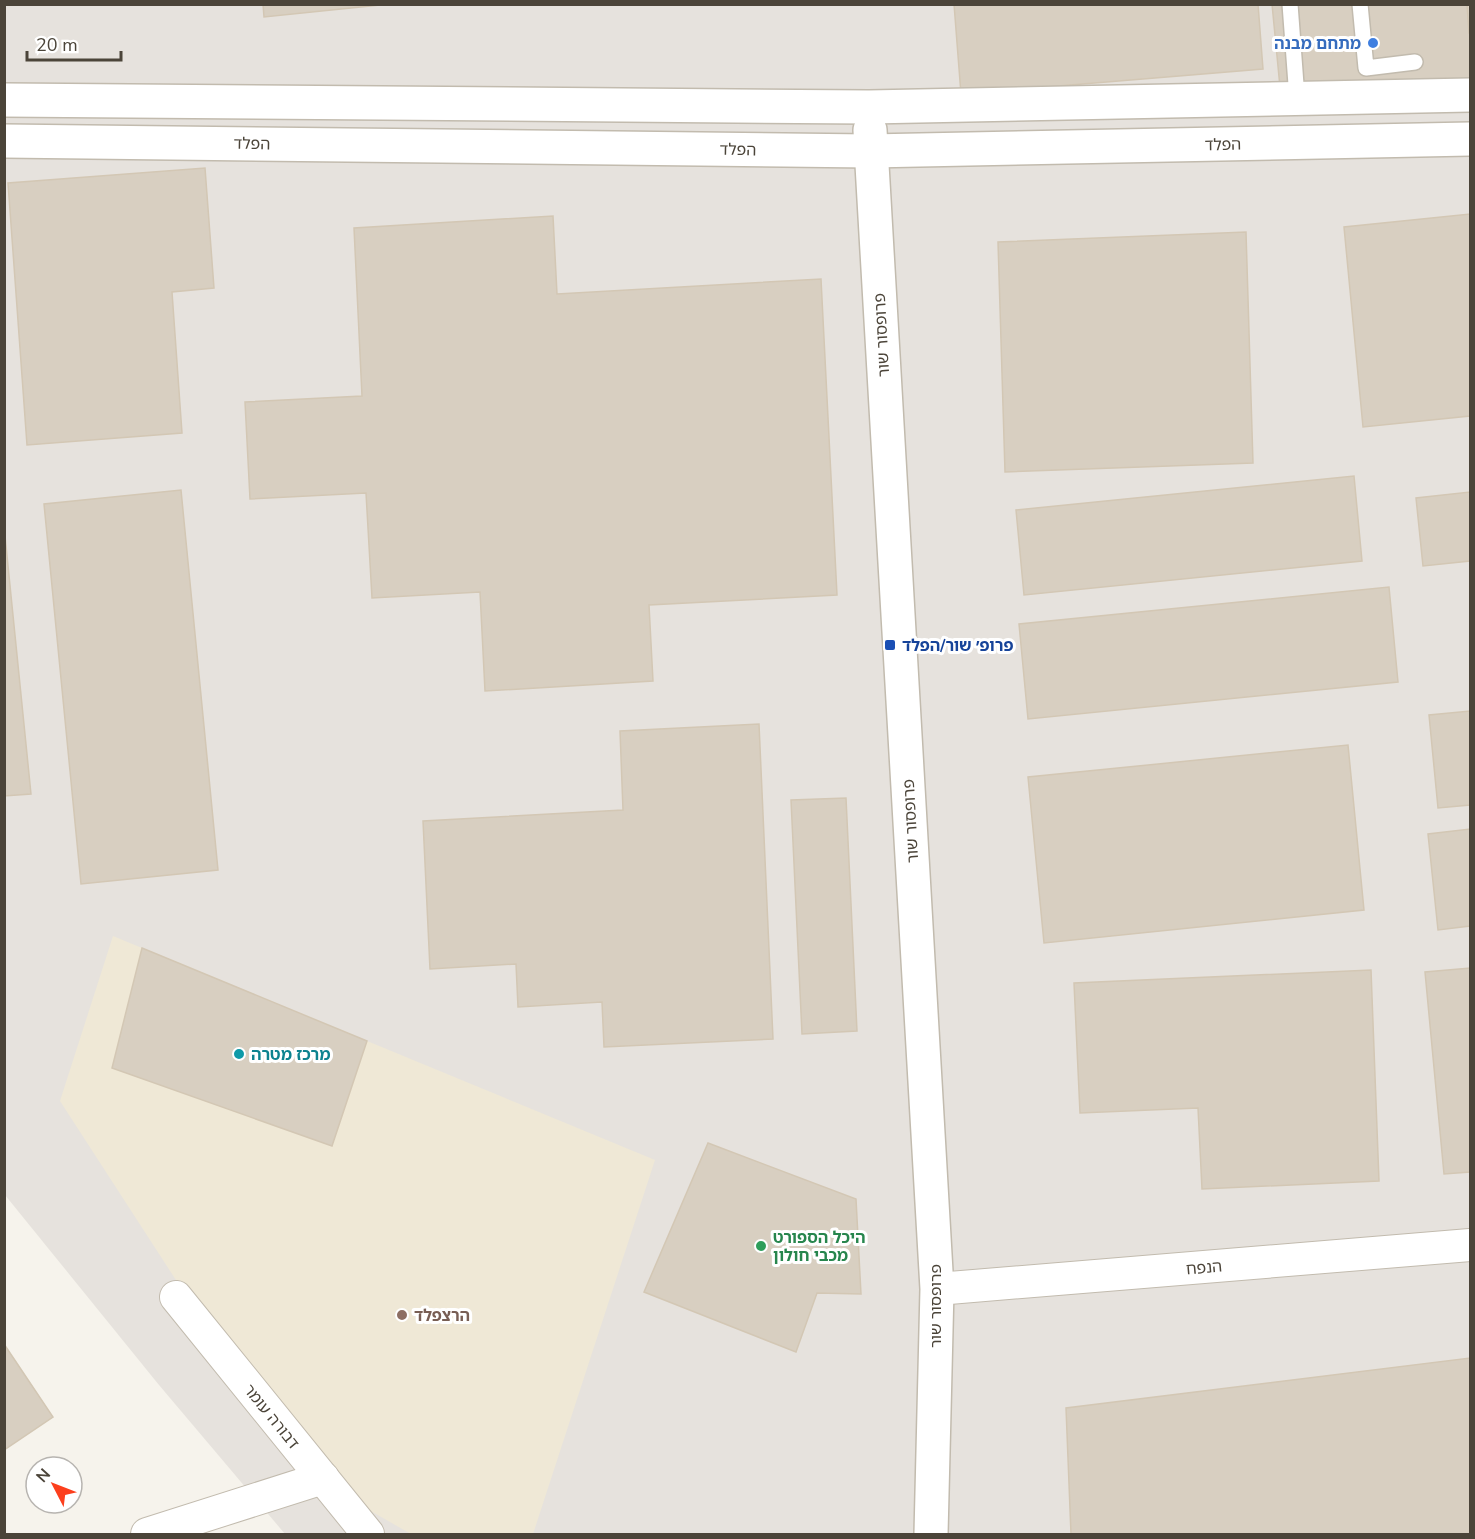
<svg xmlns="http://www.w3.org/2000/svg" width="1475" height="1539" viewBox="0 0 1475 1539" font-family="'Nunito Sans','Noto Sans Hebrew',sans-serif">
	<rect width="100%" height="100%" fill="#f6f3ec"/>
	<polygon fill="#e6e2dd" points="4,5 1470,5 1470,1534 285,1534 159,1385 5,1195"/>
	<polygon fill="#efe8d6" points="113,936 655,1160 533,1534 411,1534 299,1470 60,1101"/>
	<g fill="#d8cfc1" stroke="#d3c7b4" stroke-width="1.5">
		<polygon points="263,4 390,4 264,17"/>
		<polygon points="954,4 1258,4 1263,69 961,94"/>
		<polygon points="1272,4 1470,4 1470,81 1280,87"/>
		<polygon points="1467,4 1470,4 1470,33 1469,33"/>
		<polygon points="205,168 214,288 172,292 182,433 27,445 8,183"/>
		<polygon points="1470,214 1470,416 1363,427 1344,227"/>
		<polygon points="553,216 557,294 821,279 837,595 649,605 653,681 485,691 480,592 372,598 366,493 250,499 245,402 362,396 354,228"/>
		<polygon points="1246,232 1253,463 1005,472 998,242"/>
		<polygon points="1354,476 1362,561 1024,595 1016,510"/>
		<polygon points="181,490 218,870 81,884 44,504"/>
		<polygon points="1470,492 1470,561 1423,566 1416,498"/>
		<polygon points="4,526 31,794 4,796"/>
		<polygon points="1389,587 1398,682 1028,719 1019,624"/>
		<polygon points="1470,711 1470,805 1438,808 1429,715"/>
		<polygon points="759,724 773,1039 604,1047 602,1002 518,1007 516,964 430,969 423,821 623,810 620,731"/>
		<polygon points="1348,745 1364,910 1044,943 1028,777"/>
		<polygon points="846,798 857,1031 802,1034 791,800"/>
		<polygon points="1470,829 1470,926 1438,930 1428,834"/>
		<polygon points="142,948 367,1041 332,1146 112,1068"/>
		<polygon points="1470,968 1470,1172 1444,1174 1425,972"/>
		<polygon points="1371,970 1379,1181 1202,1189 1198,1108 1080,1113 1074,983"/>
		<polygon points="708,1143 856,1199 861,1294 817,1293 796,1352 644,1292"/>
		<polygon points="4,1344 53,1417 4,1450"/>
		<polygon points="1470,1358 1470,1534 1071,1534 1066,1408"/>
	</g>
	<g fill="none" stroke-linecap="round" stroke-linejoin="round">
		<defs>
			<g id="service">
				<polyline points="1290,4 1297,98"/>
				<polyline points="1360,4 1366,68 1415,62"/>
			</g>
			<g id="minor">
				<polyline points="937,1289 1470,1245"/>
				<polyline points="176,1297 368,1534"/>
				<polyline points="147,1534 323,1478"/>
			</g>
			<g id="tertiary">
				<polyline points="4,100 869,107 1470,95"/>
				<polyline points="870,130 937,1289 931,1534"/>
				<polyline points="4,141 870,151 1470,139"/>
			</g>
		</defs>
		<use href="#service" stroke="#c2bbae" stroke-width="18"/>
		<use href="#minor" stroke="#c2bbae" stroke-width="34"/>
		<use href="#tertiary" stroke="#c2bbae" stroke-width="36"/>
		<use href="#service" stroke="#fff" stroke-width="15"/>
		<use href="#minor" stroke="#fff" stroke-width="32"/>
		<use href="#tertiary" stroke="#fff" stroke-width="33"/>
	</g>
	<circle fill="#3f7fe0" stroke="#fff" stroke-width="2" cx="1373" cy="43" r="6"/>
	<rect fill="#1a4fb4" stroke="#fff" stroke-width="2" x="884" y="639" width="12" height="12" rx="3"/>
	<circle fill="#0f9aa8" stroke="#fff" stroke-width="2" cx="239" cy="1054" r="6"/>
	<circle fill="#2e9e5b" stroke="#fff" stroke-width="2" cx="761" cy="1246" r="6"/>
	<circle fill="#8d6e63" stroke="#fff" stroke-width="2" cx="402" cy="1315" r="6"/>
	<g text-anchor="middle" stroke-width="6" stroke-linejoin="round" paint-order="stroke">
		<g font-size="16" font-weight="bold" fill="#366cbe" stroke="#fff" text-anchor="end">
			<text x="1361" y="49">מתחם מבנה</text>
		</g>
		<g font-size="16" fill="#4b4439" stroke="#fff">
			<text transform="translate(252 143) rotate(1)" y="6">הפלד</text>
			<text transform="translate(1223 144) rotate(-1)" y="6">הפלד</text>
			<text transform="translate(738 149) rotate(1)" y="6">הפלד</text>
			<text transform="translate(881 335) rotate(-93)" y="6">פרופסור שור</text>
			<text transform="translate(910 821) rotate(-93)" y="6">פרופסור שור</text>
			<text transform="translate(1204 1267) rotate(-5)" y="6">הנפח</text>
			<text transform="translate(935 1306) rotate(-90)" y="6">פרופסור שור</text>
			<text transform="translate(272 1416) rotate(51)" y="6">דבורה עומר</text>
		</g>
		<g font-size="16" font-weight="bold" fill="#164399" stroke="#fff" text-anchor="start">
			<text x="902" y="651">פרופ׳ שור/הפלד</text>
		</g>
		<g font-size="16" font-weight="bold" fill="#0d838f" stroke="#fff" text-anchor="start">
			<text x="251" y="1060">מרכז מטרה</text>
		</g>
		<g font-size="16" font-weight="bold" fill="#27864d" stroke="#fff" text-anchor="start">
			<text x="773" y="1243">היכל הספורט<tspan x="773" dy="18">מכבי חולון</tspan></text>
		</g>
		<g font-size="16" font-weight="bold" fill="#785e54" stroke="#fff" text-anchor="start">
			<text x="414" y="1321">הרצפלד</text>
		</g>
	</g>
	<rect width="1475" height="1539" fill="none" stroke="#4b4439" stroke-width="12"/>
	<g transform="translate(54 1485) rotate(312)"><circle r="28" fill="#ffffff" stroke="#b7b4b0" stroke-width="1.5"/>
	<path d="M0-4.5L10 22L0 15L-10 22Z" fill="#fc3f1d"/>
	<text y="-9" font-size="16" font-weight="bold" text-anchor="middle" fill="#4b4439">N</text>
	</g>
	<path d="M27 51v9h94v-9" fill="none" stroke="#4b4439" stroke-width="3"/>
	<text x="36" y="51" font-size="18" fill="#4b4439" stroke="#ffffff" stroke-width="4.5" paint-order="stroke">20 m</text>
</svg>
